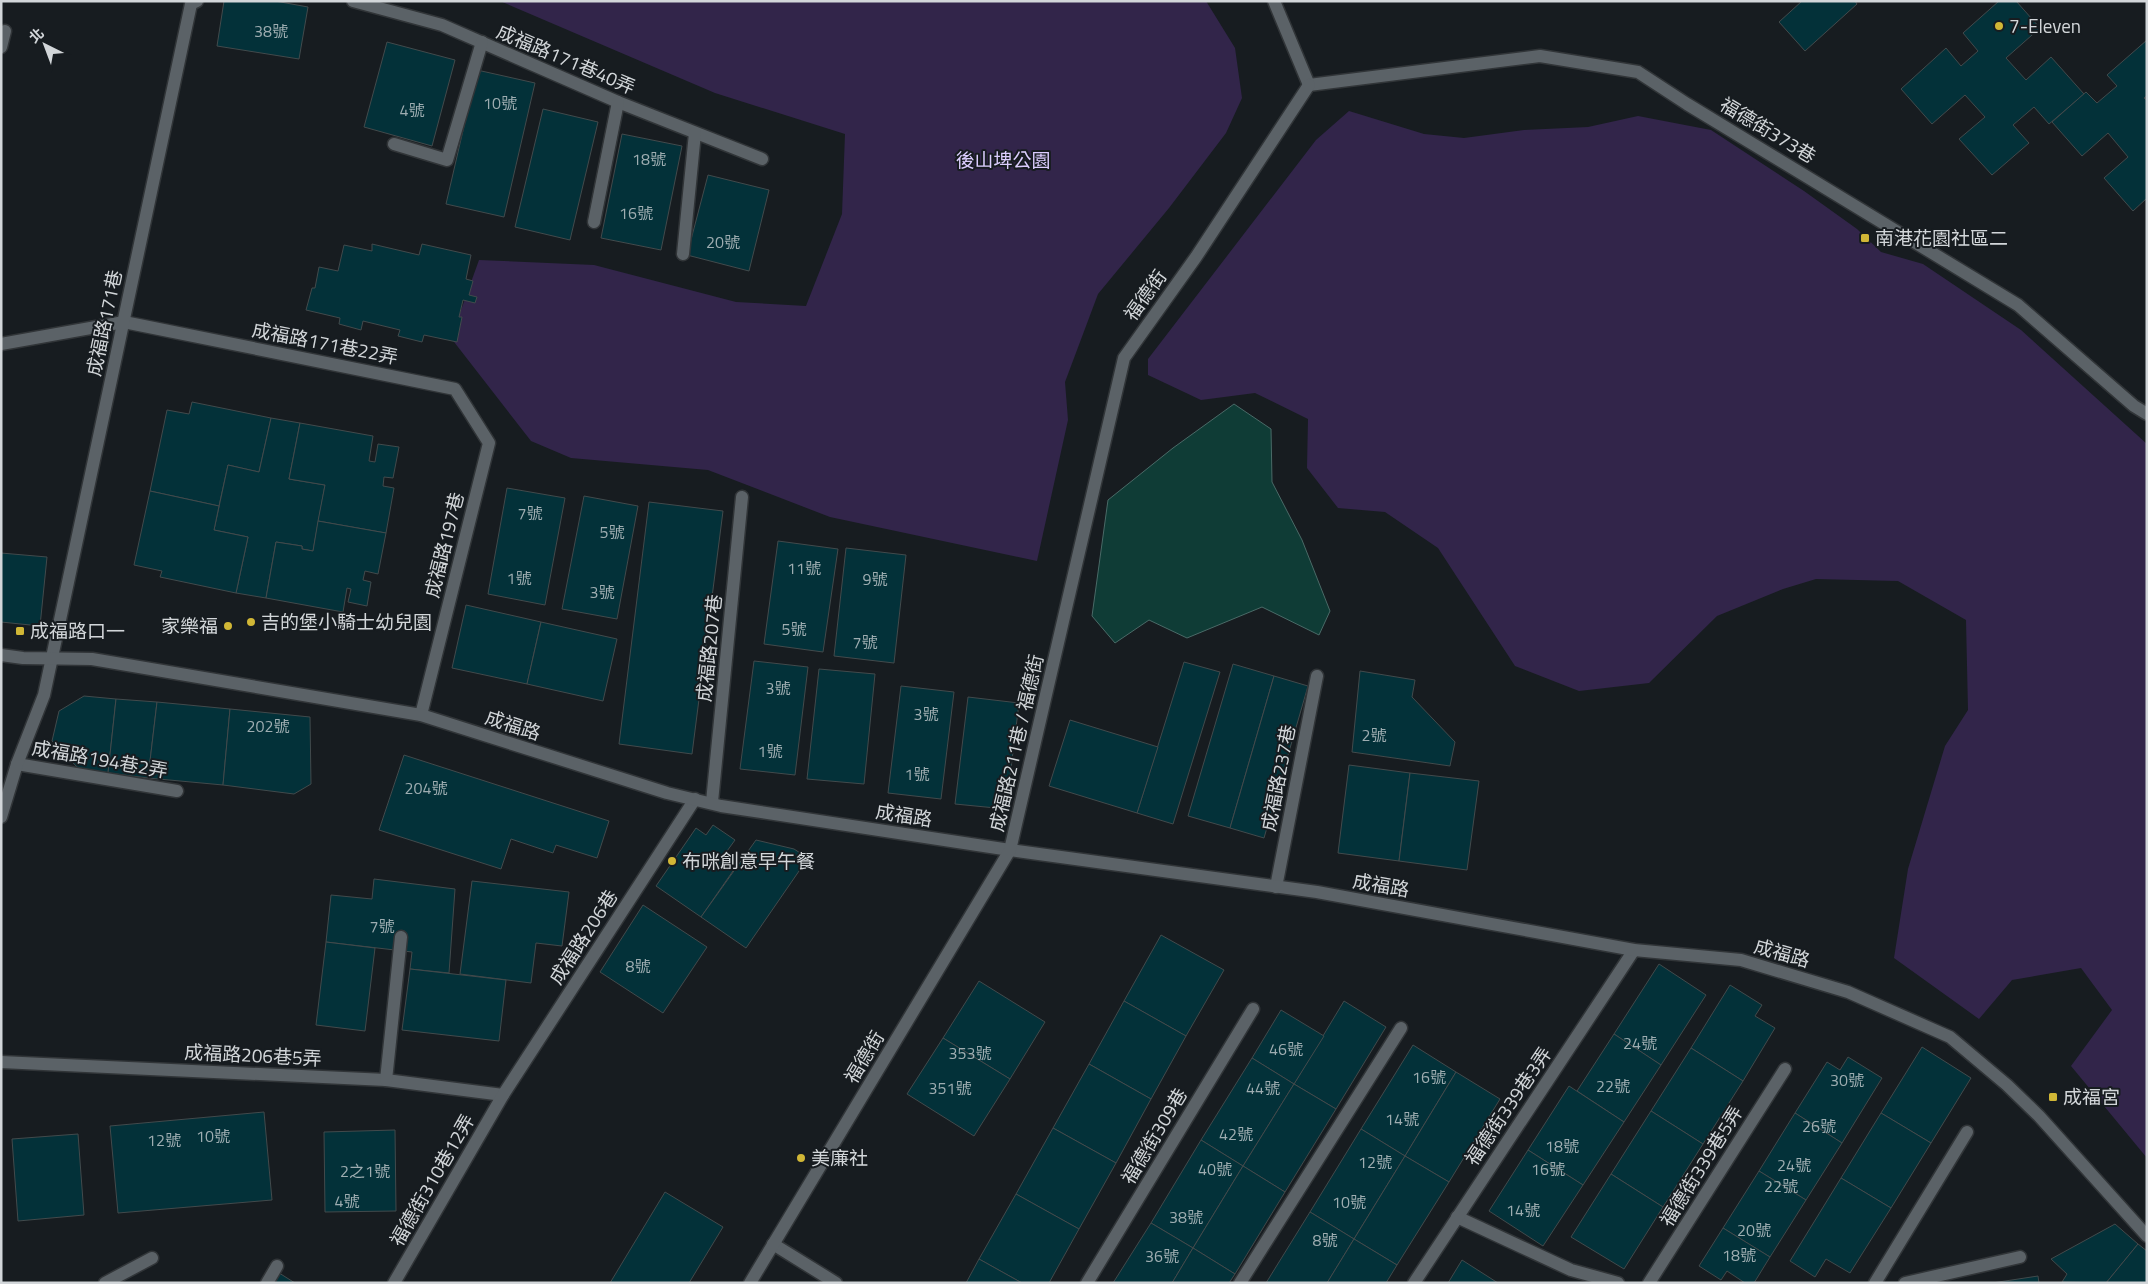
<svg xmlns="http://www.w3.org/2000/svg" width="2148" height="1284" viewBox="0 0 2148 1284" font-family="'Titillium Web','Noto Sans TC',sans-serif">
	<rect width="100%" height="100%" fill="#171c20"/>
	<g fill="#32254a">
		<polygon points="500,1 1206,1 1235,48 1242,98 1226,133 1169,208 1098,294 1065,382 1068,420 1037,561 830,517 708,470 571,458 531,441 451,338 479,260 594,265 736,302 806,306 842,214 845,134 715,93"/>
		<polygon points="1349,111 1424,134 1464,138 1524,130 1588,127 1638,116 1711,130 1804,191 1857,229 1881,252 1923,264 2021,330 2147,444 2147,1158 2071,1066 2112,1010 2081,968 2012,980 1979,1019 1894,958 1908,869 1945,746 1968,710 1966,620 1898,581 1816,579 1783,589 1717,616 1649,683 1579,691 1515,666 1438,548 1385,512 1338,508 1307,468 1308,419 1255,393 1201,400 1148,375 1148,359 1316,140"/>
	</g>
	<polygon fill="#0f3c36" stroke="#4a6a67" points="1234,404 1271,429 1272,482 1302,540 1330,611 1319,635 1262,607 1187,638 1149,620 1115,643 1092,616 1108,500 1173,448"/>
	<g fill="#033139" stroke="#424a4c">
		<polygon points="224,1 275,1 308,7 299,59 217,46"/>
		<polygon points="1802,1 1855,1 1857,4 1805,51 1779,22"/>
		<polygon points="1999,1 2016,1 2040,28 2006,58 2026,80 2051,57 2084,94 2049,124 2034,107 2013,125 2029,143 1992,175 1959,139 1985,117 1965,95 1932,124 1901,89 1946,48 1961,66 1978,51 1963,33"/>
		<polygon points="2147,40 2147,96 2144,98 2147,100 2147,198 2133,211 2104,178 2128,157 2108,133 2082,156 2052,122 2086,92 2097,103 2117,86 2107,75"/>
		<polygon points="387,42 455,60 432,146 364,127"/>
		<polygon points="477,70 535,83 504,217 446,204"/>
		<polygon points="543,109 598,122 570,240 515,227"/>
		<polygon points="622,134 682,146 661,250 601,238"/>
		<polygon points="708,175 769,190 749,271 687,255"/>
		<polygon points="372,244 419,255 422,244 471,255 466,279 473,281 469,295 477,297 475,303 463,300 459,317 462,317 457,342 424,335 422,342 398,336 400,330 363,321 361,330 339,324 340,318 306,310 312,288 315,288 319,267 338,271 344,245 372,251"/>
		<polygon points="192,402 271,418 259,472 228,465 219,506 150,491 167,410 189,414"/>
		<polygon points="271,418 300,423 289,479 325,485 313,551 302,549 302,546 276,542 266,598 236,593 248,537 214,530 228,465 259,472"/>
		<polygon points="300,423 373,436 369,461 375,462 378,444 399,447 393,478 384,477 383,486 394,488 386,533 318,521 325,485 289,479"/>
		<polygon points="507,488 565,498 545,605 488,594"/>
		<polygon points="150,491 219,506 214,530 248,537 236,593 160,577 162,571 134,565"/>
		<polygon points="584,496 638,506 617,619 562,609"/>
		<polygon points="649,502 723,511 692,754 619,744"/>
		<polygon points="318,521 386,533 378,574 365,571 363,580 371,582 367,606 348,602 351,589 347,588 343,612 266,598 276,542 302,546 302,549 313,551"/>
		<polygon points="778,541 838,549 823,652 764,644"/>
		<polygon points="846,548 906,555 894,663 834,656"/>
		<polygon points="1,553 47,557 40,626 1,622"/>
		<polygon points="466,605 541,622 527,684 452,668"/>
		<polygon points="541,622 617,639 603,701 527,684"/>
		<polygon points="754,661 808,667 795,775 740,769"/>
		<polygon points="1184,662 1220,672 1173,824 1137,813"/>
		<polygon points="1233,664 1274,676 1230,828 1188,816"/>
		<polygon points="819,669 875,674 864,784 807,779"/>
		<polygon points="1360,671 1415,680 1412,697 1455,742 1450,766 1352,752"/>
		<polygon points="1274,676 1308,686 1264,838 1230,828"/>
		<polygon points="901,686 954,692 941,799 888,793"/>
		<polygon points="84,696 116,699 108,773 80,770 52,741 59,711"/>
		<polygon points="968,697 1019,703 1006,809 955,804"/>
		<polygon points="116,699 157,702 148,778 108,773"/>
		<polygon points="157,702 230,709 223,785 148,778"/>
		<polygon points="230,709 310,717 311,784 294,794 223,785"/>
		<polygon points="1070,720 1158,747 1137,813 1049,786"/>
		<polygon points="404,755 609,821 597,858 556,845 553,853 511,839 501,869 379,830"/>
		<polygon points="1349,765 1410,773 1399,861 1338,853"/>
		<polygon points="1410,773 1479,781 1467,870 1399,861"/>
		<polygon points="713,825 735,840 722,858 735,868 701,917 656,886 696,828 706,835"/>
		<polygon points="756,840 794,849 808,858 746,948 701,917"/>
		<polygon points="374,879 455,889 449,973 410,969 412,952 326,942 331,895 372,899"/>
		<polygon points="472,881 569,892 562,946 536,943 531,983 460,974"/>
		<polygon points="643,905 707,947 663,1013 600,972"/>
		<polygon points="1161,935 1224,970 1186,1036 1124,1001"/>
		<polygon points="326,942 375,948 365,1031 316,1025"/>
		<polygon points="1659,964 1706,995 1661,1065 1614,1034"/>
		<polygon points="410,969 506,980 499,1041 402,1030"/>
		<polygon points="979,981 1045,1022 1010,1079 943,1038"/>
		<polygon points="1730,985 1762,1005 1755,1016 1775,1028 1743,1081 1691,1048"/>
		<polygon points="1124,1001 1186,1036 1151,1099 1089,1064"/>
		<polygon points="1344,1001 1386,1027 1336,1109 1294,1084"/>
		<polygon points="1281,1010 1324,1036 1294,1084 1252,1058"/>
		<polygon points="1614,1034 1661,1065 1624,1122 1577,1091"/>
		<polygon points="943,1038 1010,1079 974,1136 907,1094"/>
		<polygon points="1413,1045 1456,1072 1405,1156 1361,1129"/>
		<polygon points="1922,1047 1971,1078 1931,1143 1881,1113"/>
		<polygon points="1691,1048 1743,1081 1703,1144 1651,1111"/>
		<polygon points="1848,1057 1882,1078 1842,1143 1795,1113 1827,1062 1840,1070"/>
		<polygon points="1252,1058 1294,1084 1243,1166 1201,1140"/>
		<polygon points="1089,1064 1151,1099 1116,1163 1053,1128"/>
		<polygon points="1456,1072 1500,1099 1449,1182 1405,1156"/>
		<polygon points="1294,1084 1336,1109 1285,1192 1243,1166"/>
		<polygon points="1569,1086 1624,1122 1583,1185 1528,1150"/>
		<polygon points="1651,1111 1703,1144 1663,1207 1611,1174"/>
		<polygon points="264,1112 272,1200 118,1213 110,1126"/>
		<polygon points="1795,1113 1842,1143 1806,1200 1759,1171"/>
		<polygon points="1881,1113 1931,1143 1891,1208 1841,1178"/>
		<polygon points="1053,1128 1116,1163 1079,1229 1016,1194"/>
		<polygon points="1361,1129 1405,1156 1354,1239 1310,1212"/>
		<polygon points="395,1130 396,1211 325,1212 324,1132"/>
		<polygon points="78,1134 84,1215 18,1221 12,1139"/>
		<polygon points="1201,1140 1243,1166 1193,1248 1151,1223"/>
		<polygon points="1528,1150 1583,1185 1543,1246 1489,1211"/>
		<polygon points="1405,1156 1449,1182 1397,1265 1354,1239"/>
		<polygon points="1243,1166 1285,1192 1235,1274 1193,1248"/>
		<polygon points="1759,1171 1806,1200 1770,1257 1723,1228"/>
		<polygon points="1611,1174 1663,1207 1624,1269 1571,1237"/>
		<polygon points="1841,1178 1891,1208 1850,1273 1826,1259 1815,1277 1790,1261"/>
		<polygon points="665,1192 723,1227 689,1283 610,1283"/>
		<polygon points="1016,1194 1079,1229 1049,1283 1022,1283 979,1259"/>
		<polygon points="1310,1212 1354,1239 1327,1283 1266,1283"/>
		<polygon points="1151,1223 1193,1248 1172,1283 1113,1283"/>
		<polygon points="2115,1224 2138,1244 2106,1283 2062,1282 2067,1274 2051,1259"/>
		<polygon points="1723,1228 1770,1257 1754,1283 1745,1283 1727,1271 1721,1280 1699,1266"/>
		<polygon points="1354,1239 1397,1265 1386,1283 1327,1283"/>
		<polygon points="2138,1244 2147,1251 2147,1283 2106,1283"/>
		<polygon points="1193,1248 1235,1274 1229,1283 1172,1283"/>
		<polygon points="979,1259 1022,1283 966,1283"/>
		<polygon points="1462,1260 1498,1283 1448,1283"/>
		<polygon points="276,1271 295,1283 269,1283"/>
		<polygon points="2038,1276 2039,1283 1992,1283"/>
	</g>
	<g fill="none" stroke-linecap="round" stroke-linejoin="round">
		<defs>
			<g id="lane">
				<polyline points="353,1 442,25 618,102 762,159"/>
				<polyline points="1,47 5,31"/>
				<polyline points="394,144 447,160 482,42"/>
				<polyline points="594,222 618,102"/>
				<polyline points="683,254 695,133"/>
				<polyline points="1,344 124,322 455,389 489,443 421,715"/>
				<polyline points="17,764 177,791"/>
				<polyline points="712,802 742,497"/>
				<polyline points="1,817 17,764 44,695 191,4 197,1"/>
				<polyline points="1276,887 1317,676"/>
				<polyline points="1,1062 386,1080 503,1095"/>
				<polyline points="386,1080 401,937"/>
				<polyline points="1457,1217 1571,1270 1618,1283"/>
				<polyline points="773,1244 836,1283"/>
				<polyline points="105,1283 152,1258"/>
				<polyline points="267,1283 277,1266"/>
				<polyline points="394,1283 503,1095 695,799"/>
				<polyline points="1087,1283 1253,1009"/>
				<polyline points="1240,1283 1401,1028"/>
				<polyline points="1414,1283 1634,950"/>
				<polyline points="1649,1283 1785,1069"/>
				<polyline points="1875,1283 1967,1132"/>
				<polyline points="1905,1283 2020,1257"/>
			</g>
			<g id="street">
				<polyline points="1274,1 1309,85"/>
				<polyline points="1309,85 1540,56 1638,72 1687,104 2018,305 2134,406 2147,414"/>
				<polyline points="1,655 23,658 92,659 421,715 667,793 721,806 1010,850 1317,892 1634,950 1741,960 1848,992 1950,1037 2007,1085 2039,1116 2147,1236"/>
				<polyline points="750,1283 1010,850 1124,358 1196,257 1309,85"/>
			</g>
		</defs>
		<use href="#lane" stroke="#313538" stroke-width="15"/>
		<use href="#street" stroke="#313538" stroke-width="15"/>
		<use href="#lane" stroke="#5b6267" stroke-width="12"/>
		<use href="#street" stroke="#5b6267" stroke-width="12"/>
	</g>
	<g fill="#d1b736" stroke="#171c20" stroke-width="2">
		<circle cx="1999" cy="26" r="5"/>
		<rect x="1860" y="233" width="10" height="10" rx="2.5"/>
		<circle cx="251" cy="622" r="5"/>
		<circle cx="228" cy="626" r="5"/>
		<rect x="15" y="626" width="10" height="10" rx="2.5"/>
		<circle cx="672" cy="861" r="5"/>
		<rect x="2048" y="1092" width="10" height="10" rx="2.5"/>
		<circle cx="801" cy="1158" r="5"/>
	</g>
	<g text-anchor="middle" stroke-width="4" stroke-linejoin="round" paint-order="stroke">
		<g font-size="16" fill="#9eadb1">
			<text x="271" y="37">38號</text>
			<text x="500" y="109">10號</text>
			<text x="412" y="116">4號</text>
			<text x="649" y="165">18號</text>
			<text x="636" y="219">16號</text>
			<text x="723" y="248">20號</text>
			<text x="530" y="519">7號</text>
			<text x="612" y="538">5號</text>
			<text x="804" y="574">11號</text>
			<text x="519" y="584">1號</text>
			<text x="875" y="585">9號</text>
			<text x="602" y="598">3號</text>
			<text x="794" y="635">5號</text>
			<text x="865" y="648">7號</text>
			<text x="778" y="694">3號</text>
			<text x="926" y="720">3號</text>
			<text x="268" y="732">202號</text>
			<text x="1374" y="741">2號</text>
			<text x="770" y="757">1號</text>
			<text x="917" y="780">1號</text>
			<text x="426" y="794">204號</text>
			<text x="382" y="932">7號</text>
			<text x="638" y="972">8號</text>
			<text x="1640" y="1049">24號</text>
			<text x="1286" y="1055">46號</text>
			<text x="970" y="1059">353號</text>
			<text x="1429" y="1083">16號</text>
			<text x="1847" y="1086">30號</text>
			<text x="1613" y="1092">22號</text>
			<text x="950" y="1094">351號</text>
			<text x="1263" y="1094">44號</text>
			<text x="1402" y="1125">14號</text>
			<text x="1819" y="1132">26號</text>
			<text x="1236" y="1140">42號</text>
			<text x="213" y="1142">10號</text>
			<text x="164" y="1146">12號</text>
			<text x="1562" y="1152">18號</text>
			<text x="1375" y="1168">12號</text>
			<text x="1794" y="1171">24號</text>
			<text x="1215" y="1175">40號</text>
			<text x="1548" y="1175">16號</text>
			<text x="365" y="1177">2之1號</text>
			<text x="1781" y="1192">22號</text>
			<text x="347" y="1207">4號</text>
			<text x="1349" y="1208">10號</text>
			<text x="1523" y="1216">14號</text>
			<text x="1186" y="1223">38號</text>
			<text x="1754" y="1236">20號</text>
			<text x="1325" y="1246">8號</text>
			<text x="1739" y="1261">18號</text>
			<text x="1162" y="1262">36號</text>
		</g>
		<g font-size="19" fill="#d2d6d9" stroke="#171c20" text-anchor="start">
			<text x="2009" y="33">7-Eleven</text>
			<text x="1875" y="245">南港花園社區二</text>
			<text x="261" y="629">吉的堡小騎士幼兒園</text>
			<text x="218" y="633" text-anchor="end">家樂福</text>
			<text x="30" y="638">成福路口一</text>
			<text x="682" y="868">布咪創意早午餐</text>
			<text x="2063" y="1104">成福宮</text>
			<text x="811" y="1165">美廉社</text>
		</g>
		<g font-size="19" fill="#d2d6d9" stroke="#171c20">
			<text transform="translate(566 59) rotate(23)" y="7">成福路171巷40弄</text>
			<text transform="translate(1768 130) rotate(31)" y="7">福德街373巷</text>
			<text transform="translate(1145 295) rotate(-54)" y="7">福德街</text>
			<text transform="translate(104 323) rotate(-78)" y="7">成福路171巷</text>
			<text transform="translate(325 343) rotate(11)" y="7">成福路171巷22弄</text>
			<text transform="translate(444 545) rotate(-76)" y="7">成福路197巷</text>
			<text transform="translate(709 648) rotate(-84)" y="7">成福路207巷</text>
			<text transform="translate(513 725) rotate(18)" y="7">成福路</text>
			<text transform="translate(1016 743) rotate(-77)" y="7">成福路211巷 / 福德街</text>
			<text transform="translate(100 759) rotate(10)" y="7">成福路194巷2弄</text>
			<text transform="translate(1278 778) rotate(-79)" y="7">成福路237巷</text>
			<text transform="translate(904 815) rotate(9)" y="7">成福路</text>
			<text transform="translate(1381 885) rotate(10)" y="7">成福路</text>
			<text transform="translate(583 937) rotate(-57)" y="7">成福路206巷</text>
			<text transform="translate(1782 953) rotate(16)" y="7">成福路</text>
			<text transform="translate(253 1055) rotate(3)" y="7">成福路206巷5弄</text>
			<text transform="translate(864 1057) rotate(-59)" y="7">福德街</text>
			<text transform="translate(1508 1106) rotate(-56)" y="7">福德街339巷3弄</text>
			<text transform="translate(1154 1136) rotate(-59)" y="7">福德街309巷</text>
			<text transform="translate(1701 1166) rotate(-58)" y="7">福德街339巷5弄</text>
			<text transform="translate(432 1180) rotate(-60)" y="7">福德街310巷12弄</text>
		</g>
		<g font-size="19" fill="#dbcdfd" stroke="#171c20">
			<text x="1003" y="167">後山埤公園</text>
		</g>
	</g>
	<rect width="2148" height="1284" fill="none" stroke="#d2d6d9" stroke-width="5"/>
	<g transform="translate(45 45) rotate(318)" stroke="#171c20" stroke-width="4" paint-order="stroke">
	<path d="M0-4L9 19L0 12L-9 19Z" fill="#d2d6d9"/>
	<text y="-8" font-size="14" font-weight="bold" text-anchor="middle" fill="#d2d6d9">北</text>
	</g>
</svg>
